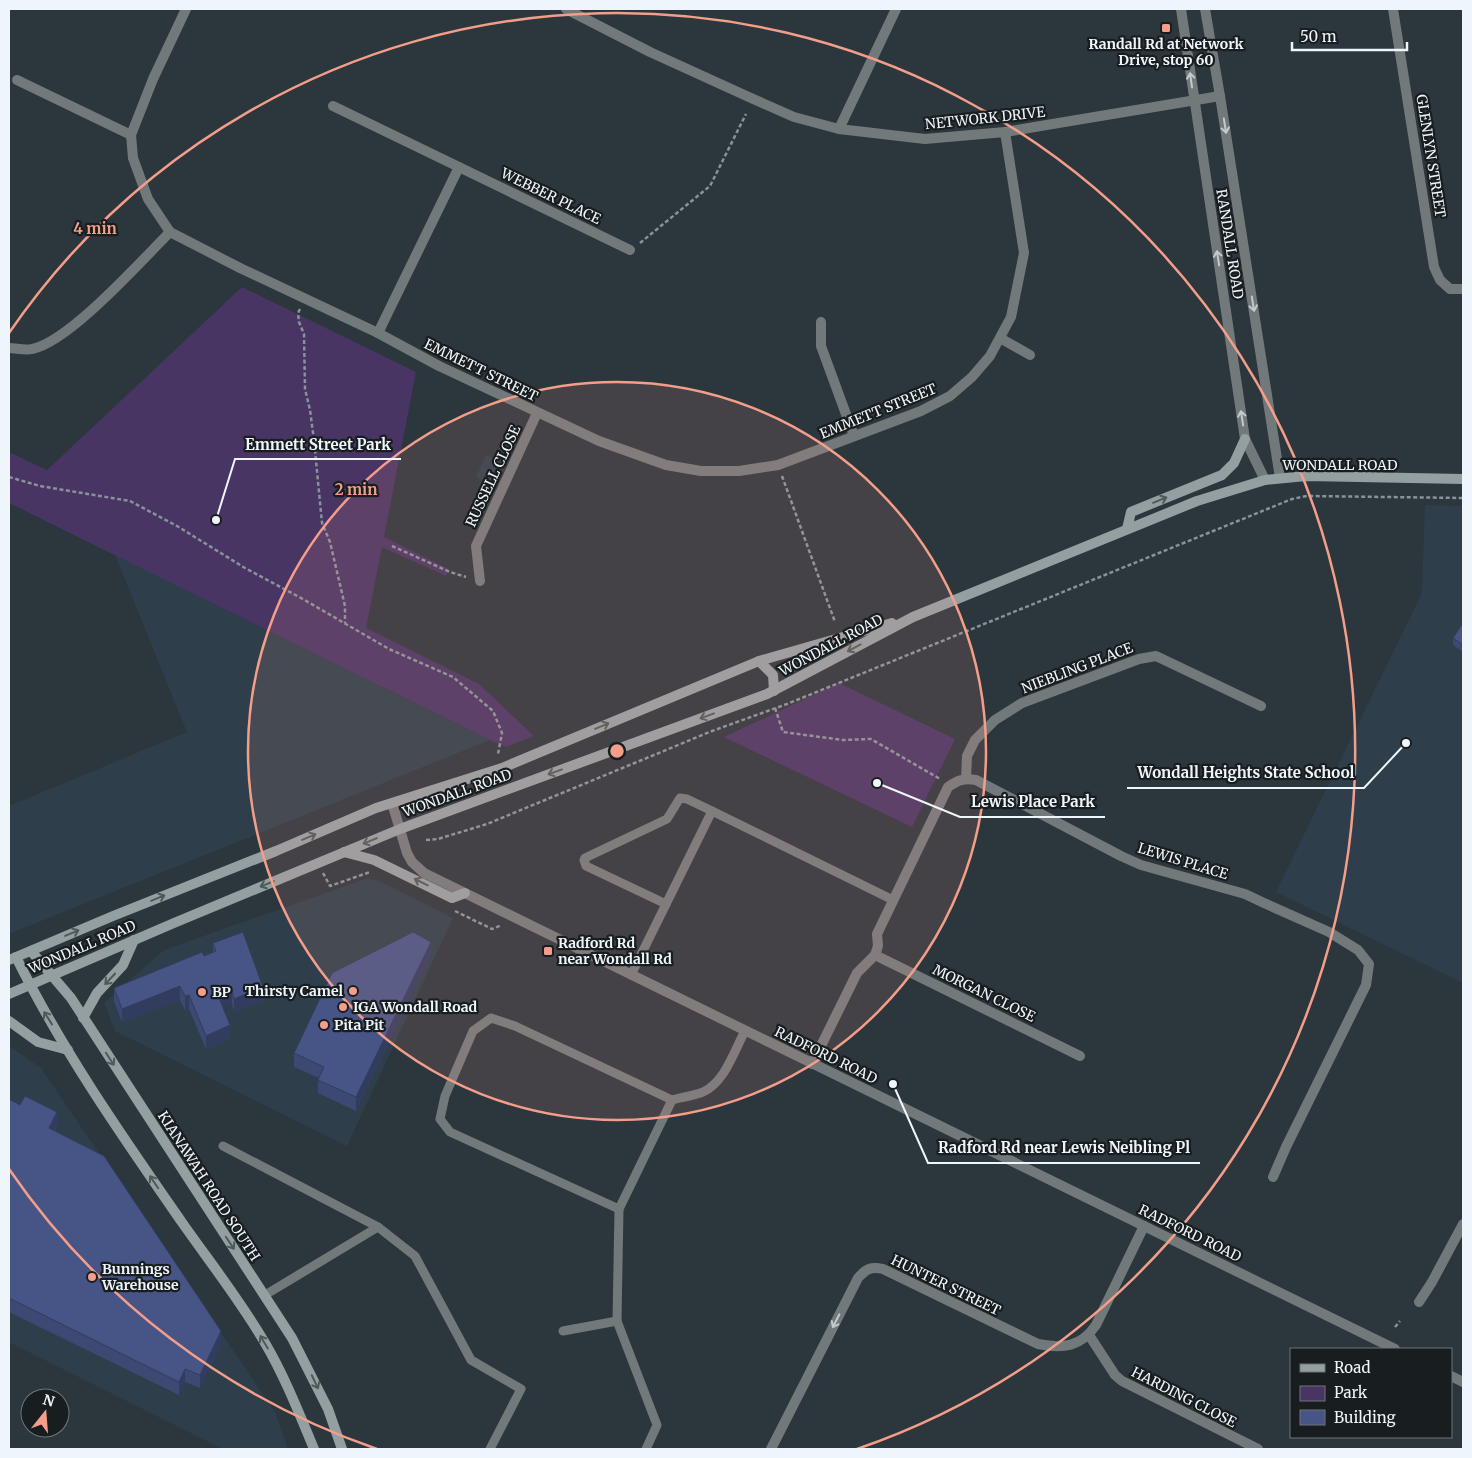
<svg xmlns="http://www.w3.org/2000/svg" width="1472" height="1458" viewBox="0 0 1472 1458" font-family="Merriweather,serif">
	<rect width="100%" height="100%" fill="#2c363d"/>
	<g fill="#2e3f4b">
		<polygon points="486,455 503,463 492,485 476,477"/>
		<polygon points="1425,505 1463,506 1463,983 1276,892 1422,593"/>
		<polygon points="115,555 490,740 9,934 9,806 187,732"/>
		<polygon points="368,878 379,881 453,918 347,1146 115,1031 104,1003 164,950"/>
		<polygon points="9,1046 41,1068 275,1412 288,1449 223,1449 9,1342"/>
	</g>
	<g fill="#483563">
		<polygon points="242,287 416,372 384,537 449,569 446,576 382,547 366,628 479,684 534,736 506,747 490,740 9,503 9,452 47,470"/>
		<polygon points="839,683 955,739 912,827 724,737"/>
	</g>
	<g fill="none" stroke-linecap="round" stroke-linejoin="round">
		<g stroke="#899298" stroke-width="2.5" stroke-dasharray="4 2.5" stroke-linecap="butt">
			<polyline points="640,243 710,186 746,114"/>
			<polyline points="300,309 298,313 299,322 304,334 305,389 310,410 314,440 322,523 330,542 345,606 345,623"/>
			<polyline points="782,476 835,622"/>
			<polyline points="9,477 40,486 130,501 177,526 245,568 301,598 389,649 453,677 493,711 502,733 498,754"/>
			<polyline points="392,546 450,572 466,577"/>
			<polyline points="775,708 783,732 843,740 871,739 940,779"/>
			<polyline points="426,840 438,839 487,824 712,731 787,704 1292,499 1307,496 1463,498"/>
			<polyline points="323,873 330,886 370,872"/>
			<polyline points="455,911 492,929 502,925"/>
			<polyline points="1395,1327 1400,1321"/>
		</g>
		<g stroke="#72797a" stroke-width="9">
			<polyline points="666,904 586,866 584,860 585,858 667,819 680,798 687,799 712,811"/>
			<polyline points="631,975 712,811 893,900"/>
			<polyline points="223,1146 378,1227 415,1256 471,1360 521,1389 490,1449"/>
			<polyline points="619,1209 450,1132 440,1119 445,1096 473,1031 491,1018 515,1026 672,1100"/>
			<polyline points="265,1295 378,1227"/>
			<polyline points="563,1331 617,1321"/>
			<path d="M646 1449 657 1425 617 1321 619 1209 672 1100C682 1097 693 1096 703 1092 725 1082 734 1051 745 1031"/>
		</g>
		<g stroke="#72797a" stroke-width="10">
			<polyline points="186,9 153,79 131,135 133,158 148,199 170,232 240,268 378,333 439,366 599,441 666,465 701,471 739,471 778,465 921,411 950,396 972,377 990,356 1011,317 1024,253 1005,132"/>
			<polyline points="566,9 650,52 751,98 794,117 839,129 925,139 1005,132 1220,96"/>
			<polyline points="1393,9 1434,267 1440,280 1450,289 1463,289"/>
			<polyline points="17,80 131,135"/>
			<polyline points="333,106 630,250"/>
			<polyline points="839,129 896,9"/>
			<polyline points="821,322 821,346 854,436"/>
			<polyline points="378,333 459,167"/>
			<polyline points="1000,338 1030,355"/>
			<path d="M9 348C16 348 25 351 32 349 69 342 141 261 170 232"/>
			<polyline points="480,581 476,546 537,413"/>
			<polyline points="966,779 967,756 975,740 995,720 1022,703 1139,659 1156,656 1261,706"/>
			<polyline points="875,955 1080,1056"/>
			<path d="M812 1064 857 973 875 955 878 946 877 934 948 787C958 780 964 778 976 780L1121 856 1141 865 1245 894 1264 903 1329 932 1358 950 1369 964 1366 985 1286 1147 1273 1177"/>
			<polyline points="1419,1302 1432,1282 1463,1224"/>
			<polyline points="1089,1335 1115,1375 1122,1381 1258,1449"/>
			<path d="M771 1449 858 1278C866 1269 871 1266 883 1269L1038 1344C1063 1349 1081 1347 1096 1325L1144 1226"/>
		</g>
		<g stroke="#72797a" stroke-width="10">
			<polyline points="1181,9 1245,439 1265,480"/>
			<polyline points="1205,9 1220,96 1280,478"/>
			<polyline points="392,803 407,853 412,862 424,873 1395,1349"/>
			<polyline points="1451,1376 1463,1382"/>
		</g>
		<g stroke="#949fa1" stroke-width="10">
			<polyline points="1127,529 1131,512 1222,475 1234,463 1245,439"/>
			<polyline points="759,661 773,675 774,691"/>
			<polyline points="344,852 374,860 452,898 465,893"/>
			<polyline points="31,951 71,998 292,1338 328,1409 342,1449"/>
			<path d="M16 957C62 1050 122 1136 181 1221 209 1261 240 1300 265 1343 285 1377 299 1413 314 1449"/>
			<polyline points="9,960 113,916 276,851 376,808 502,768 759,661 892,623"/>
			<polyline points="9,994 174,923 400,829 767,694 913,617 1197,501 1265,480 1306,476 1463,479"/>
			<polyline points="83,1018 97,993 123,965 134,940"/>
			<polyline points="9,1021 38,1042 68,1050"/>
		</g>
	</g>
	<g fill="#3d4973">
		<polygon points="1463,623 1463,652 1453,645 1453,638"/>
		<polygon points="213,943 263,1001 234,1012 232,1004 223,1007 230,1039 206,1049 189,1009 185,1010 180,1000 122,1022 114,1001 114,988 213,952"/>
		<polygon points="431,955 356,1111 318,1093 318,1080 319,1078 294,1067 294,1053"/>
		<polygon points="9,1099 57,1125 55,1131 221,1345 200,1388 185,1382 179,1395 9,1312"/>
	</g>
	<g fill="#323c5e">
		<polygon points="431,942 431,955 356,1111 356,1097"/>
		<polygon points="180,986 180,1000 122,1022 122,1009"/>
		<polygon points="263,987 263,1001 234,1012 234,999"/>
		<polygon points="232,990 232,1004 218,1009 218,995"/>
		<polygon points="189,995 189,1009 185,1010 185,996"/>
		<polygon points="230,1025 230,1039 206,1049 206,1036"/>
		<polygon points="57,1112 57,1125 49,1142 49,1128"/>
		<polygon points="221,1331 221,1345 200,1388 200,1375"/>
		<polygon points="185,1369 185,1382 179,1395 179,1382"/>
	</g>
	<g fill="#475586" stroke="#323c5e">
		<polygon points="1463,623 1463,645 1453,638"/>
		<polygon points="243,932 263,987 234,999 232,990 218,995 230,1025 206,1036 189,995 185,996 180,986 122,1009 114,988 202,952 204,956 216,951 213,943"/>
		<polygon points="413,932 431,942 356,1097 318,1080 324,1067 294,1053 332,973"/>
		<polygon points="25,1096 57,1112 49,1128 104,1156 221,1331 200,1375 185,1369 179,1382 9,1298 9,1099 20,1105"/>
	</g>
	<defs><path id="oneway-shaft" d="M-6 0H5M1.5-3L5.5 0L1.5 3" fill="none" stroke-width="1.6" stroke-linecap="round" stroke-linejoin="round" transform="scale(1.25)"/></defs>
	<g stroke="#c3cace">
		<use href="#oneway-shaft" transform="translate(1191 80) rotate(-98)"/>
		<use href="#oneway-shaft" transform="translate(1225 126) rotate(81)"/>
		<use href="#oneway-shaft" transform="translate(1218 258) rotate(-99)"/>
		<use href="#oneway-shaft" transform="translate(1253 304) rotate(81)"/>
		<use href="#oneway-shaft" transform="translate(1242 418) rotate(-99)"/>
		<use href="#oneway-shaft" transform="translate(836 1321) rotate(117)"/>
	</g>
	<g stroke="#50585a">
		<use href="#oneway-shaft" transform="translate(1160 500) rotate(-22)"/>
		<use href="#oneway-shaft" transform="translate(854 648) rotate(152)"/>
		<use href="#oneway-shaft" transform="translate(707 716) rotate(160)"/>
		<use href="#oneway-shaft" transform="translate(602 726) rotate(-23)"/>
		<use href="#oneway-shaft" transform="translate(555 772) rotate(160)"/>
		<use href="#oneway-shaft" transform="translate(309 837) rotate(-23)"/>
		<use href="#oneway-shaft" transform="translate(370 841) rotate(158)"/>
		<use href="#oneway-shaft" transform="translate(421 882) rotate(-154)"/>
		<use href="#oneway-shaft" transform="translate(267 884) rotate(158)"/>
		<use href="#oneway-shaft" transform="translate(158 898) rotate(-22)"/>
		<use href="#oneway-shaft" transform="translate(72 933) rotate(-23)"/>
		<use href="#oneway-shaft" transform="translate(110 979) rotate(133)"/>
		<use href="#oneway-shaft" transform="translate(48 1018) rotate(-122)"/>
		<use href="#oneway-shaft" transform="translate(110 1059) rotate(57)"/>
		<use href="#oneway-shaft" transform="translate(154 1182) rotate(-124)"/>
		<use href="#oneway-shaft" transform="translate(230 1243) rotate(56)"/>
		<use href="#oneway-shaft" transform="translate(264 1342) rotate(-121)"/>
		<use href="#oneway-shaft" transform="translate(315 1382) rotate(65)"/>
	</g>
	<circle cx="617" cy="751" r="369" fill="#f49e8a" fill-opacity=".12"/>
	<g fill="none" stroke="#f49e8a" stroke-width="2.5">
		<circle cx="617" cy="751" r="369"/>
		<path d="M377 1449A738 738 0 0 1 9 1169M9 333A738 738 0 1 1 857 1449"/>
	</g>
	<g fill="#f49e8a" stroke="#181d20" stroke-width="2">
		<rect x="1161" y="23" width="10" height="10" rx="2.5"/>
		<rect x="543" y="946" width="10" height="10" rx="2.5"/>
		<circle cx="353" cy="991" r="5"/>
		<circle cx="202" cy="992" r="5"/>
		<circle cx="343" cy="1007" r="5"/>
		<circle cx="324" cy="1025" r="5"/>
		<circle cx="92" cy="1277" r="5"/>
	</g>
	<g text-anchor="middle" stroke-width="4.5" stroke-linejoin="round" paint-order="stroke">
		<g font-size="14" font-weight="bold" fill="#eff6fb" stroke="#181d20" text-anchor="start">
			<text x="1166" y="49" text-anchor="middle">Randall Rd at Network<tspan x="1166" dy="16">Drive, stop 60</tspan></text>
			<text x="558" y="948">Radford Rd<tspan x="558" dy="16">near Wondall Rd</tspan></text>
			<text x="343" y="996" text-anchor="end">Thirsty Camel</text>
			<text x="212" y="997">BP</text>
			<text x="353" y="1012">IGA Wondall Road</text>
			<text x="334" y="1030">Pita Pit</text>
			<text x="102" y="1274">Bunnings<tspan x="102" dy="16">Warehouse</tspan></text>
		</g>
		<g font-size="14" fill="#eff6fb" stroke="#181d20">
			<text transform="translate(985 118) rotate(-6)" y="5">NETWORK DRIVE</text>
			<text transform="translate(1431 156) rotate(81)" y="5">GLENLYN STREET</text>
			<text transform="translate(551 196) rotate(26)" y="5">WEBBER PLACE</text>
			<text transform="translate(1230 244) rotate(81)" y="5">RANDALL ROAD</text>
			<text transform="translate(481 370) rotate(26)" y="5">EMMETT STREET</text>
			<text transform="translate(878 411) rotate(-22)" y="5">EMMETT STREET</text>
			<text x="1340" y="470">WONDALL ROAD</text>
			<text transform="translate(493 476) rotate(-65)" y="5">RUSSELL CLOSE</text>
			<text transform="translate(831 645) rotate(-28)" y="5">WONDALL ROAD</text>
			<text transform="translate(1077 668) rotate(-21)" y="5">NIEBLING PLACE</text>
			<text transform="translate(457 793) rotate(-20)" y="5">WONDALL ROAD</text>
			<text transform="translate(1183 861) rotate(17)" y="5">LEWIS PLACE</text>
			<text transform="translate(82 947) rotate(-23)" y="5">WONDALL ROAD</text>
			<text transform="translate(984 993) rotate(26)" y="5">MORGAN CLOSE</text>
			<text transform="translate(826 1055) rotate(26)" y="5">RADFORD ROAD</text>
			<text transform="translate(209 1186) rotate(57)" y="5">KIANAWAH ROAD SOUTH</text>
			<text transform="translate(1190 1233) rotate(26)" y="5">RADFORD ROAD</text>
			<text transform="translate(946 1285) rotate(26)" y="5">HUNTER STREET</text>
			<text transform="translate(1184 1397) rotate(27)" y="5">HARDING CLOSE</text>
		</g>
	</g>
	<circle cx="617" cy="751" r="8" fill="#f49e8a" stroke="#181d20" stroke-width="2.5"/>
	<g font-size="15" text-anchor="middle" font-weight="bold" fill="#f49e8a" stroke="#181d20" stroke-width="4.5" stroke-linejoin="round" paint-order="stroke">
		<text x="95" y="234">4 min</text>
		<text x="356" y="495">2 min</text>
	</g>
	<path fill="none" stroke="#eff6fb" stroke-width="2" d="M216 520L235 459H401M1406 743L1364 788H1127M877 783L960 817H1105M893 1084L928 1163H1200"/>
	<g fill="#eff6fb" stroke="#181d20" stroke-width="2">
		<circle cx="216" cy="520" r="5"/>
		<circle cx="1406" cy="743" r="5"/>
		<circle cx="877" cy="783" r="5"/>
		<circle cx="893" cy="1084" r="5"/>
	</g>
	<g font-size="15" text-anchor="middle" font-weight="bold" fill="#eff6fb" stroke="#181d20" stroke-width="4.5" stroke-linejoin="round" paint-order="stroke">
		<text x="318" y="450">Emmett Street Park</text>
		<text x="1246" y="778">Wondall Heights State School</text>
		<text x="1033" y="807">Lewis Place Park</text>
		<text x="1064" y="1153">Radford Rd near Lewis Neibling Pl</text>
	</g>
	<rect width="1472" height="1458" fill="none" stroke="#eff6fb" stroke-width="20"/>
	<rect x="1290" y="1348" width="162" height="90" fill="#181d20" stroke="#6e7478"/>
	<rect x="1300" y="1364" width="25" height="8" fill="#949fa1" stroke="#6e7478"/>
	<text x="1334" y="1373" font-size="15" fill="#eff6fb">Road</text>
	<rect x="1300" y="1386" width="25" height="15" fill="#483563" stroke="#6e7478"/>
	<text x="1334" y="1398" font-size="15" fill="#eff6fb">Park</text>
	<rect x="1300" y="1410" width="25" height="15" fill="#475586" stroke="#6e7478"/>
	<text x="1334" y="1423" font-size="15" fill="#eff6fb">Building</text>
	<g transform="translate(45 1413) rotate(17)"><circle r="24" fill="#181d20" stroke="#6e7478"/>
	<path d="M0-4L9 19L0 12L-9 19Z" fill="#f49e8a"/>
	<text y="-8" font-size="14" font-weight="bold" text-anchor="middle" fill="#eff6fb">N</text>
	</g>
	<path d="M1292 42v8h115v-8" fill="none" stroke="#eff6fb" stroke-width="2.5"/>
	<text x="1300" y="42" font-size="15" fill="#eff6fb" stroke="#181d20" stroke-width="4" paint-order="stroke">50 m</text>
</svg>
